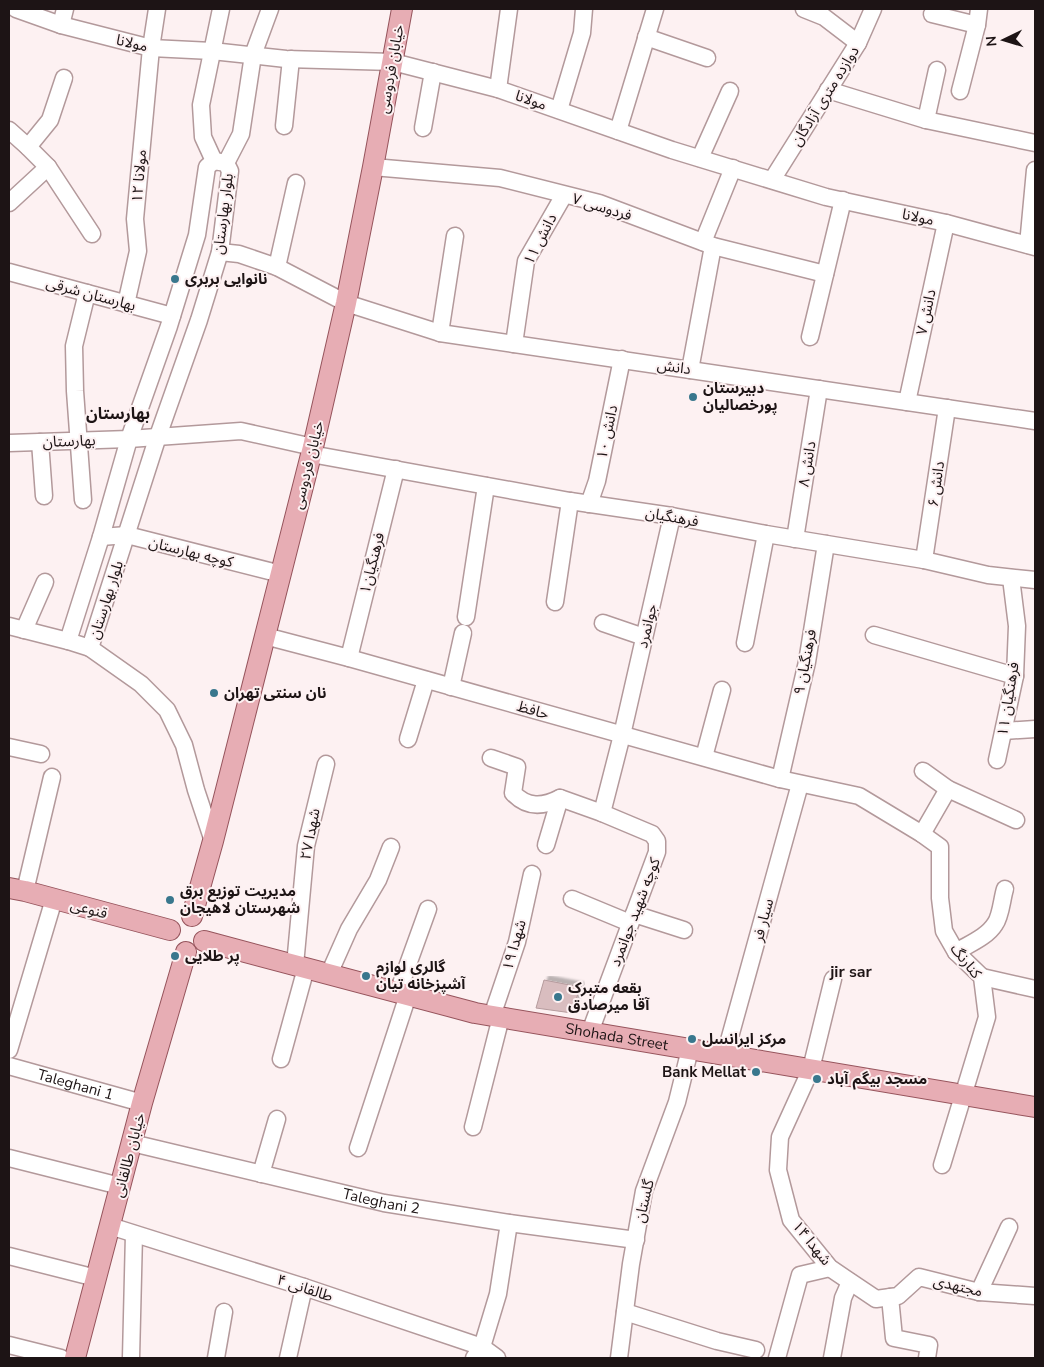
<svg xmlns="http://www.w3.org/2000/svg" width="1044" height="1367" viewBox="0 0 1044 1367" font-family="'Nunito Sans','Noto Sans Arabic',sans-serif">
	<defs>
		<filter id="shadow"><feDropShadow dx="4.5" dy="-4.5" stdDeviation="1" flood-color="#0004"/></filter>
	</defs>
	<rect width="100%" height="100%" fill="#fdf1f2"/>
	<polygon fill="#d9bdbf" stroke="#b59b9d" filter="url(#shadow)" points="544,980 580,987 572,1013 536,1008"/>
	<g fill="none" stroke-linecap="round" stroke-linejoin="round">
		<defs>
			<g id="minor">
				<polyline points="16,9 61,25 151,48 212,51 286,59 393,62 498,89 672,150 826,197 946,223 1035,247"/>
				<polyline points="804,9 824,17 858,43"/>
				<polyline points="932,14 977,25"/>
				<polyline points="61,25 65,9"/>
				<polyline points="646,37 707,58"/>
				<polyline points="937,70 926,120 1035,143"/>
				<polyline points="498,89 509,9"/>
				<polyline points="828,90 926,120"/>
				<polyline points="960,91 977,25 979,9"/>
				<polyline points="559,110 582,33 584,9"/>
				<polyline points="284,126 291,59"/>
				<polyline points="423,128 433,72"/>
				<polyline points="9,130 28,147 48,167 92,234"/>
				<polyline points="618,131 655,9"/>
				<polyline points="28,147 50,120 64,78"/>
				<polyline points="700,158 730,91"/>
				<polygon points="214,161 226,163 230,171 220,252 199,320 158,436 90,648 68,641 101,537 129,439 169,326 197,235 207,167"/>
				<polyline points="214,161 203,137 201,105 221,9"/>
				<polyline points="226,163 241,134 253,55 270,9"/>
				<polyline points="373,167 500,178 599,203 713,246 825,274"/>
				<polyline points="772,180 858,43 873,9"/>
				<polyline points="9,203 48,167"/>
				<polyline points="703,242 733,168"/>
				<polyline points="1028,245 1035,170"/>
				<polyline points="220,252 239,254 277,267 346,303 440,333 1035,421"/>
				<polyline points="277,267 296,183"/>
				<polyline points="9,272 172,316"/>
				<polyline points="126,304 138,251 135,219 151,48 157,9"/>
				<polyline points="440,333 455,236"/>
				<polyline points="810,337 843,200"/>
				<polyline points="514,344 526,261 564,195"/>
				<polyline points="690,370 713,246"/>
				<polyline points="907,402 946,223"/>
				<polyline points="40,442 44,496"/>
				<polyline points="9,443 129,439 241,431 313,447"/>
				<polyline points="311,454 570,501 672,516 766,534 924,560 988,575 1035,580"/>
				<polyline points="83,500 75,391 74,346 87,293"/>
				<polyline points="589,504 597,481 622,359"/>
				<polyline points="101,537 127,535 281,574"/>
				<polyline points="795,539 819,389"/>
				<polyline points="924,560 947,408"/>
				<polyline points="555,602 570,501"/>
				<polyline points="466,617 486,486"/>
				<polyline points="603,623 644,637"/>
				<polyline points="9,626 68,641"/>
				<polyline points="24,630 45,582"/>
				<polyline points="874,635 1015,676"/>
				<polyline points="265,636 349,658 780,779 859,796 922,834 940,847 940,898 944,931 956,952 982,977 987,1017 942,1165"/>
				<polyline points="745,643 766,534"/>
				<polyline points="90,648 141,684 167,710 184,745 196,790 213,841"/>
				<polyline points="349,658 396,469"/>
				<polyline points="451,687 463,633"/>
				<polyline points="1004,731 1035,729"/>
				<polyline points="408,739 426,680"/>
				<polyline points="9,747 41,754"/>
				<polyline points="704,757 722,690"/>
				<path d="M491 758 517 767 513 793C527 808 543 807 560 798L602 813"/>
				<polyline points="997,760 1015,676 1017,626 1011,578"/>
				<polyline points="923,771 948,789 1016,820"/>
				<polyline points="780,779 807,662 826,544"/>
				<polyline points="922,834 948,789"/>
				<polyline points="546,845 560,798"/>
				<polyline points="25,891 52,777"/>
				<polyline points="572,899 630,923"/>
				<polyline points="634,914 684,930"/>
				<path d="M956 952C969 944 987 937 995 924 1001 916 1002 898 1005 889"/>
				<polyline points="295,965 306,846 326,764"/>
				<polyline points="329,974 349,929 378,880 391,847"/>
				<polyline points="982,977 1035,989"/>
				<polyline points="833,979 811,1069 780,1137 778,1170 791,1220 830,1268 876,1299 898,1296 919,1277 979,1292 1035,1296"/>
				<polyline points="398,992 428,909"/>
				<polyline points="492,1016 517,942 532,874"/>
				<polyline points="590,1032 657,852 657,841 652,834 602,813 622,735 672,516"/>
				<polyline points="9,1050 54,899"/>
				<polyline points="725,1055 800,784"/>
				<polyline points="281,1059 306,968"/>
				<path id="s1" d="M9 1066 142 1103"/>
				<polyline points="473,1127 501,1017"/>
				<path id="s2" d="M132 1143 384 1203 509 1223 636 1240"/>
				<polyline points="358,1148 408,995"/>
				<polyline points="9,1158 120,1186"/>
				<polyline points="261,1174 277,1119"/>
				<polyline points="110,1226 304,1287 482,1347 497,1358"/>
				<polyline points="9,1256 96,1278"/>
				<polyline points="979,1292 1009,1227"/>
				<polyline points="890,1297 894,1338 929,1345 927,1358"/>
				<polyline points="625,1312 717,1341 756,1350"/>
				<polyline points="9,1345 61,1358"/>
				<polyline points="131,1358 134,1234"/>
				<polyline points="216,1358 224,1312"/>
				<polyline points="288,1358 304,1287"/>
				<polyline points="474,1358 482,1347 498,1294 509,1223"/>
				<polyline points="619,1358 631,1264 644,1191 677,1102 690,1049"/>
				<polyline points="777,1358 800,1275 830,1268"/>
				<polyline points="832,1358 843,1298 850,1282"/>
			</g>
			<g id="major">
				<polyline points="9,888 25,891 170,930"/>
				<polyline points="192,916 213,841 313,447 346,303 373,167 402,9"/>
				<path id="s3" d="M204 941 475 1013 1035 1107"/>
				<polyline points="75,1358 142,1103 186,952"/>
			</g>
		</defs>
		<use href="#minor" stroke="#b3999b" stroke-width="19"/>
		<use href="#major" stroke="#96545c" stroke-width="22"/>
		<use href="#minor" stroke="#fff" stroke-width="16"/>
		<use href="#major" stroke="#e7adb4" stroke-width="20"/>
	</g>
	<g fill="#39778d" stroke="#fdf1f2" stroke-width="2">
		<circle cx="175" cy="279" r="5"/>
		<circle cx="693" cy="397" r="5"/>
		<circle cx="214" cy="693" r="5"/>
		<circle cx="170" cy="900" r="5"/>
		<circle cx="175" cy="956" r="5"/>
		<circle cx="366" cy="976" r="5"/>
		<circle cx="558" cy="997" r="5"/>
		<circle cx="692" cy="1039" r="5"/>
		<circle cx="756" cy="1072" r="5"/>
		<circle cx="817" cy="1079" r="5"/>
	</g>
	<g text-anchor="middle" stroke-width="4" stroke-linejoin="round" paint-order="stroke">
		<g font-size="15" fill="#1d1415" stroke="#fdf1f2">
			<text transform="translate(132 43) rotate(13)" y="5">مولانا</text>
			<text transform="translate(391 69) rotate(-80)" y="5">خیابان فردوسی</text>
			<text transform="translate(825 96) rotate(-58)" y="5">دوازده متری آزادگان</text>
			<text transform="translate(531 100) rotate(19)" y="5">مولانا</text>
			<text transform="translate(139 176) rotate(-85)" y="5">مولانا ۱۲</text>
			<text transform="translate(602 207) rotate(17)" y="5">فردوسی ۷</text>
			<text transform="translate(223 214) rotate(-83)" y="5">بلوار بهارستان</text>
			<text transform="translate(918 217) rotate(12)" y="5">مولانا</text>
			<text transform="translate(540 239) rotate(-63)" y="5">دانش ۱۱</text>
			<text transform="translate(91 294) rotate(15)" y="5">بهارستان شرقی</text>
			<text transform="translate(926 312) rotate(-78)" y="5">دانش ۷</text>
			<text transform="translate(674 367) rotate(8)" y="5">دانش</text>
			<text transform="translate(607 432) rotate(-78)" y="5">دانش ۱۰</text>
			<text transform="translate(69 441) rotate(-2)" y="5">بهارستان</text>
			<text transform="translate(807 464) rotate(-81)" y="5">دانش ۸</text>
			<text transform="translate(308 465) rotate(-76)" y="5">خیابان فردوسی</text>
			<text transform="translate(936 484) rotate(-82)" y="5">دانش ۶</text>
			<text transform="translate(672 517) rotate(10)" y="5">فرهنگیان</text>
			<text transform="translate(191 552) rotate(14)" y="5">کوچه بهارستان</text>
			<text transform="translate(372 563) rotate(-76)" y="5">فرهنگیان۱</text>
			<text transform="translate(106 600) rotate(-72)" y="5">بلوار بهارستان</text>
			<text transform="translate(647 626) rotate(-77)" y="5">جوانمرد</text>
			<text transform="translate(805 662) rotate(-79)" y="5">فرهنگیان ۹</text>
			<text transform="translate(1008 699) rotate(-81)" y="5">فرهنگیان ۱۱</text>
			<text transform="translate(533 710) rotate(16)" y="5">حافظ</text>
			<text transform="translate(310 834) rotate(-79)" y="5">۲۷ شهدا</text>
			<text transform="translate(89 909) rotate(15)" y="5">قنوعی</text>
			<text transform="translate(635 912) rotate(-69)" y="5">کوچه شهید جوانمرد</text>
			<text transform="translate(763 920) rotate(-75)" y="5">سیار فر</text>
			<text transform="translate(514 945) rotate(-74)" y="5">شهدا ۱۹</text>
			<text transform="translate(966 961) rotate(51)" y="5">کنارنگ</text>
			<text dy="5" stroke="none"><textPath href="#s3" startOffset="424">Shohada Street</textPath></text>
			<text dy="5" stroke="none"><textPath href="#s1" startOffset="69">Taleghani 1</textPath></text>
			<text transform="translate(129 1155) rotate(-75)" y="5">خیابان طالقانی</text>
			<text dy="5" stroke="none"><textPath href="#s2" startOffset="256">Taleghani 2</textPath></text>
			<text transform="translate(644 1201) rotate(-77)" y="5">گلستان</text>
			<text transform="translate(812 1243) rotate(51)" y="5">شهدا ۱۴</text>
			<text transform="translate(958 1286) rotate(13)" y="5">مجتهدی</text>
			<text transform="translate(305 1288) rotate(18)" y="5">طالقانی ۴</text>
		</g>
		<g font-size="15" font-weight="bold" fill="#1d1415" stroke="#fdf1f2" text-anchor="start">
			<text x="185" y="284">نانوایی بربری</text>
			<text x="703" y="393">دبیرستان<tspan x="703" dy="17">پورخصالیان</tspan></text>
			<text x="224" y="698">نان سنتی تهران</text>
			<text x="180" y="896">مدیریت توزیع برق<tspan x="180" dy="17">شهرستان لاهیجان</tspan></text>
			<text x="185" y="961">پر طلایی</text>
			<text x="376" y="972">گالری لوازم<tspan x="376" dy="17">آشپزخانه تیان</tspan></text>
			<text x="568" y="993">بقعه متبرک<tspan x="568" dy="17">آقا میرصادق</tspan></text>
			<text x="702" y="1044">مرکز ایرانسل</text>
			<text x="746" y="1077" text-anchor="end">Bank Mellat</text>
			<text x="827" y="1084">مسجد بیگم آباد</text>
		</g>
		<g font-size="16" font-weight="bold" fill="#1d1415" stroke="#fdf1f2">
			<text x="118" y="419">بهارستان</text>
			<text x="851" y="977">jir sar</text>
		</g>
	</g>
	<rect width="1044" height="1367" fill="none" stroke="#1d1415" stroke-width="20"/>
	<g transform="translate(1004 40) rotate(265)" stroke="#fdf1f2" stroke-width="4" paint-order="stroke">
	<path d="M0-4L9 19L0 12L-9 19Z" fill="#1d1415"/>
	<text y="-8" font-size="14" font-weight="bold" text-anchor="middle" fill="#1d1415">N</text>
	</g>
</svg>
